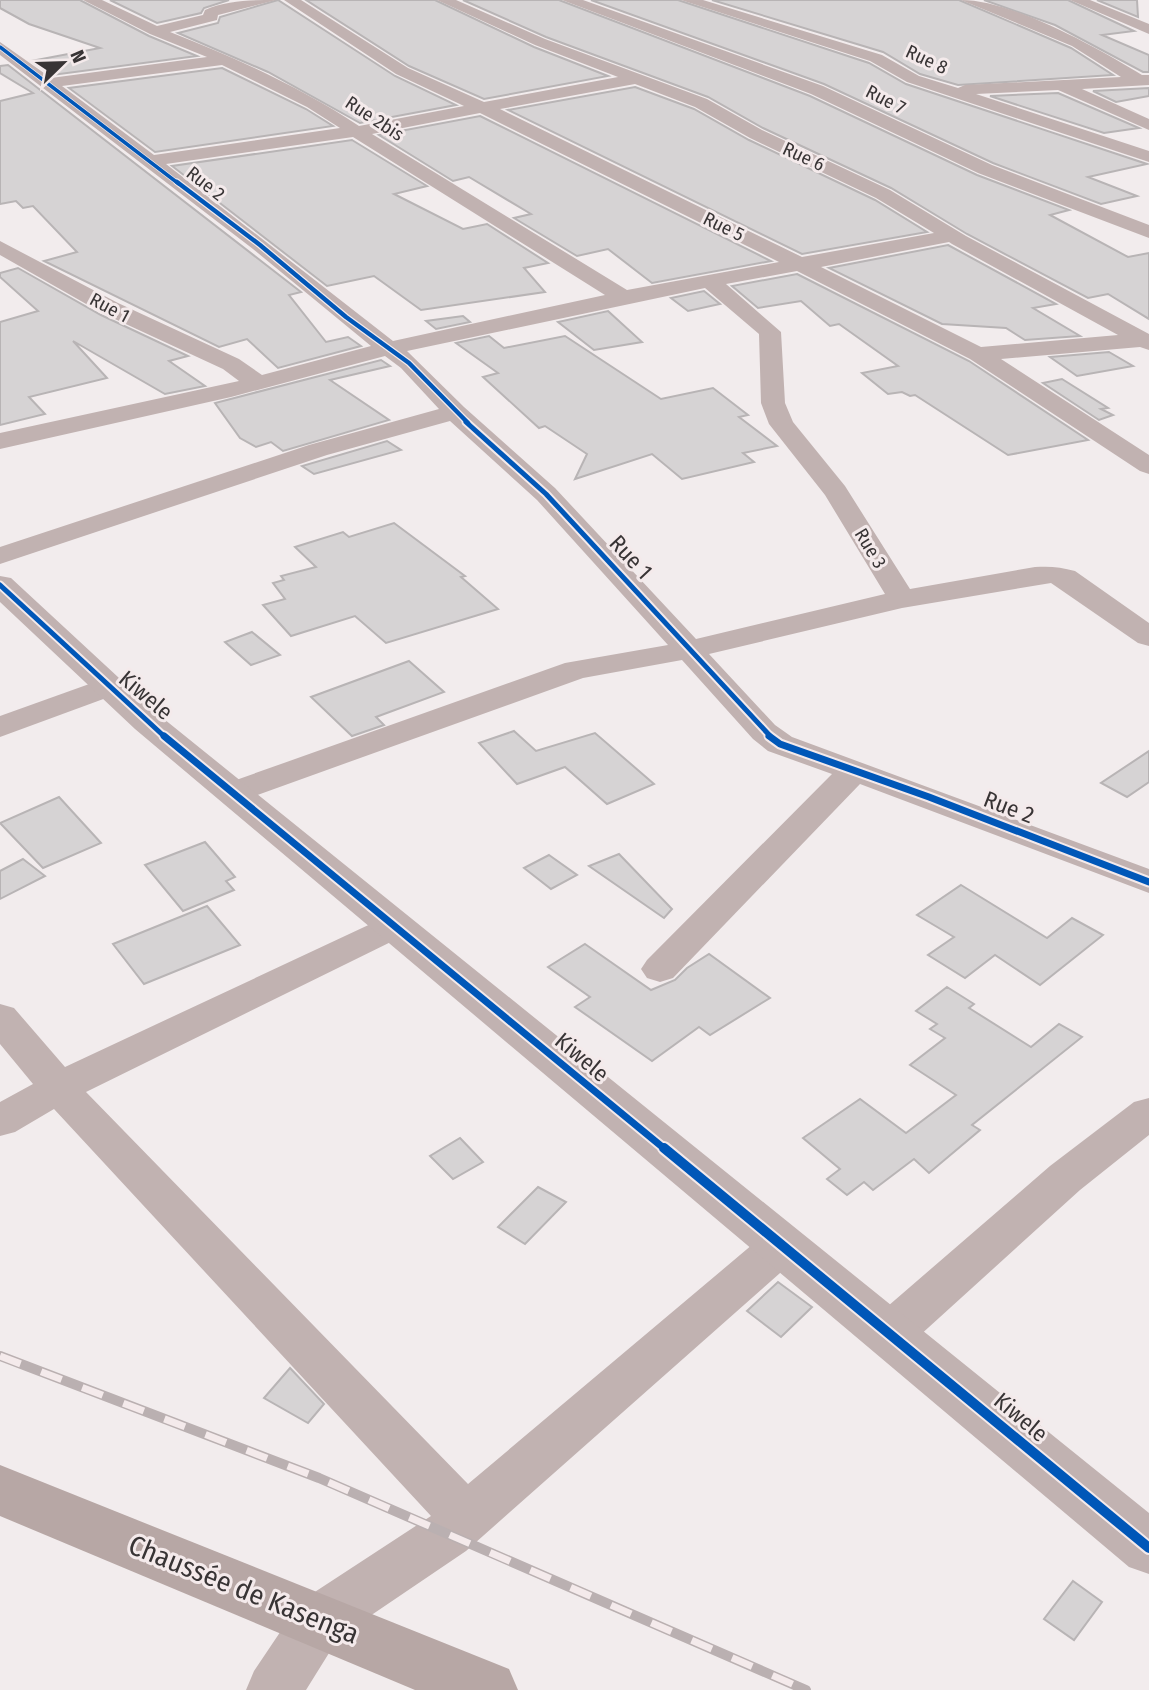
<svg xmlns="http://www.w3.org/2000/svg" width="1149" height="1690" viewBox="0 0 1149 1690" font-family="'Fira Sans Condensed',sans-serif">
	<rect width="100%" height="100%" fill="#f2eced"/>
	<g fill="#d6d3d4" stroke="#b8b4b5" stroke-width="2">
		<polygon points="0,0 80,0 149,36 197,56 52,75 31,61 100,48 29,24 0,8"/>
		<polygon points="110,0 229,0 204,8 201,13 157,23"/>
		<polygon points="278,0 395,76 456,105 360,123 268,72 178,33 218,23 220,17"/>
		<polygon points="306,0 435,0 534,47 608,76 484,99 409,66"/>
		<polygon points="463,0 559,0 810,96 977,175 1069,210 1050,215 1128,257 1149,253 1149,319 1108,294 1088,298 967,234 891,188 763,128 708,97 546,37"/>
		<polygon points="591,0 678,0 869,63 906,84 1147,164 1088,177 1137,196 1101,204 993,163 824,84"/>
		<polygon points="712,0 959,0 1071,48 1113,75 958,85 920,74 883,52"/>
		<polygon points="984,0 1068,0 1134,31 1102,35 1149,55 1149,72 1143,72 1055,25"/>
		<polygon points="1097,0 1137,0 1138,17"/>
		<polygon points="8,65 301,292 289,295 326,342 348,337 361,346 278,368 247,339 219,347 44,261 77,252 33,206 23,208 16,201 0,204 0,101 33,93 0,73 0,66"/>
		<polygon points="222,68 306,109 333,126 155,152 69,88"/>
		<polygon points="635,87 694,109 749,140 875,200 927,232 802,254 508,110"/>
		<polygon points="1149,88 1149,96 1116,102 1093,91"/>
		<polygon points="1058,93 1139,128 1104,133 990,96"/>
		<polygon points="480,116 771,261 652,283 608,249 577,256 514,218 531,214 469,177 453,181 379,135"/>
		<polygon points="352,140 427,186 394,194 463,229 487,224 548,263 524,268 545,292 421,310 374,276 327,286 172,166"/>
		<polygon points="948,245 1056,304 1033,308 1080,336 1025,340 1006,328 942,324 829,268"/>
		<polygon points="18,268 101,315 188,356 169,361 205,386 165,394 73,341 107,378 29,397 45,414 0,425 0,322 38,311 0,277 0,273"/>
		<polygon points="797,274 969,361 1088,440 1008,455 915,395 910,396 902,392 888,394 862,373 898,366 839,324 830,326 801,301 758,308 732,286"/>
		<polygon points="704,291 720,304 688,311 671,298"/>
		<polygon points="608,311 642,342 594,350 558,322"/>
		<polygon points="463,316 470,322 436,329 426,321"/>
		<polygon points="489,336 504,348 565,336 661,399 713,388 748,415 739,417 777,446 743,453 754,462 682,479 652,454 575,479 587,454 545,426 539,428 483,377 498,373 456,343"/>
		<polygon points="1109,352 1133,366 1077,376 1050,357"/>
		<polygon points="381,360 390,366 330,380 389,420 283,451 271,442 256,447 240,438 215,403"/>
		<polygon points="1062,379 1108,408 1101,409 1113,415 1099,420 1043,383"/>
		<polygon points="387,441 401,450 314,474 302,466"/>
		<polygon points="394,523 465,576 461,577 498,609 386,643 355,616 291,636 263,605 285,599 273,583 284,580 281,576 316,567 295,547 343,532 349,537"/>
		<polygon points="252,632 280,655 251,665 225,642"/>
		<polygon points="409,661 444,692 376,717 384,725 352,736 311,697"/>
		<polygon points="514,731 536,751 595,733 654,784 607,804 565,767 517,784 479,743"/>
		<polygon points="1149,751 1149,782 1127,797 1101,783"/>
		<polygon points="59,797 101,843 43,868 0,823"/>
		<polygon points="205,842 235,877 226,881 234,890 183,911 145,865"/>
		<polygon points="619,854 672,909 664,918 589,866"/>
		<polygon points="549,855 577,875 551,889 524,868"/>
		<polygon points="23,859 45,876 0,899 0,871"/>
		<polygon points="961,885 1047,938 1072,918 1103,935 1040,985 995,955 965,978 928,955 954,937 917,915"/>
		<polygon points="207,906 240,945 144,984 113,944"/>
		<polygon points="585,944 651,990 675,980 687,968 709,954 770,998 710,1035 699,1027 652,1061 575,1007 590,997 548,967"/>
		<polygon points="947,987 974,1004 969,1008 1031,1047 1059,1024 1082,1037 972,1125 980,1130 929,1173 914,1159 873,1190 864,1182 847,1195 827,1179 840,1169 803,1138 860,1099 906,1133 956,1095 910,1065 945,1038 930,1029 937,1024 916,1011"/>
		<polygon points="460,1138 483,1162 453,1179 430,1156"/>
		<polygon points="538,1187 566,1202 525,1244 498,1227"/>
		<polygon points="778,1282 812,1307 781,1337 747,1311"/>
		<polygon points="290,1368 324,1404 308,1423 264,1398"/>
		<polygon points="1073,1581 1102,1602 1074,1640 1044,1619"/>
	</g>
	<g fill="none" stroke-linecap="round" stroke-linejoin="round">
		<g fill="#c1b2b1" fill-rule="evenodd">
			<path d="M83 0H102L157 26 203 15 205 10C227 0 252 0 276 0L218 15 217 20 170 32C236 58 300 87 359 126L464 106 396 74 284 0H301L408 68 484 102 618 77 535 45 437 0H456L545 39 707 99 762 130 890 190 966 236 1149 334V350L1140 347 1001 359 1149 455V474L1140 471 970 359 797 271 726 284 781 332 785 403 793 422 845 486 910 589 1035 567C1050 566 1061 567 1075 571L1149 623V646L1138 643 1051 583 902 608 709 654 775 725 792 737 1149 869V893L860 784 673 978 660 982 647 978 641 969 647 960 832 774 768 751 753 739 682 660 583 678 246 799 234 802 222 799 217 792 222 785 565 663 668 645 537 500 450 421 327 455 0 564V547L309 445 439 409 401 368 385 356 231 397 0 449V433L239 381 223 369 102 313 0 255V241L118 303 239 359 262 375 371 346 253 249 0 55V42L51 78 207 57 150 34ZM222 65 307 107 340 128 154 155 62 86ZM635 84 695 107 750 138 876 198 934 233 802 257 500 109ZM480 113 779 262 627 290 372 134ZM353 137 605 295 393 341 166 164ZM949 242 952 244 1118 335 981 347 821 267ZM705 288 759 334 761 403 769 424 825 495 885 594 696 639 555 488 464 407 407 351Z"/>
			<polygon points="562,0 583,0 823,86 992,165 1149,225 1149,238 978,173 811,94"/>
			<path d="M681 0H703L882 55 919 76 958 88 965 85 1121 77 1072 46 961 0C1013 0 1097 48 1142 75H1149V85L1082 89 1149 119V130L1058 90 976 94 1149 151V162L907 82 870 61Z"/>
			<polygon points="1070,0 1090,0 1149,24 1149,34"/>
			<polygon points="106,678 117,680 122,687 117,694 0,737 0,716"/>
			<polygon points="392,914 405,917 410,926 405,935 86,1092 468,1484 765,1234 781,1228 797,1234 803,1246 797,1258 466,1551 339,1637 306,1690 246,1690 254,1671 301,1601 431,1516 54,1109 15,1132 0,1136 0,1102 33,1084 0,1044 0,1004 14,1008 65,1067"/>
			<polygon points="1149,1098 1149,1135 1080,1190 907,1347 890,1352 873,1347 867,1333 873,1319 1050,1166 1134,1102"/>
		</g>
		<polygon fill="#c1b2b1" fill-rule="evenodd" points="0,576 11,578 159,715 1149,1513 1149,1574 1129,1567 135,729 0,602"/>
		<polygon fill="#b7a7a5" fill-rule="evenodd" points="0,1465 509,1669 518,1690 415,1690 0,1516"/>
		<defs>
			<polyline id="rail" points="0,1356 319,1478 806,1690"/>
		</defs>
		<use href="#rail" stroke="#bab0b1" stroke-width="10"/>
		<use href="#rail" stroke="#f4eaeb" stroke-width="7" stroke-dasharray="22" stroke-linecap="butt"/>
		<defs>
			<polyline id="cycleway-far4" points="0,47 179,184"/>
			<polyline id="cycleway-far3" points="177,182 260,245 346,317 409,363 468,423"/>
			<g id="cycleway-far2">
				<polyline points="466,422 546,494 772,738"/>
				<polyline points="0,585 166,738"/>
			</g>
			<g id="cycleway-far1">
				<polyline points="164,736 666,1150"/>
				<polyline points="769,736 780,744 929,797 1149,882"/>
			</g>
			<polyline id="cycleway" points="664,1148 1149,1548"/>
		</defs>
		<use href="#cycleway-far4" stroke="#f4eaeb" stroke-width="5"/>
		<use href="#cycleway-far3" stroke="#f4eaeb" stroke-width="7"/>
		<use href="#cycleway-far2" stroke="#f4eaeb" stroke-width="9"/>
		<use href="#cycleway-far1" stroke="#f4eaeb" stroke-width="11"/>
		<use href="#cycleway" stroke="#f4eaeb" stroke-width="14"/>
		<use href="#cycleway-far4" stroke="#0057b8" stroke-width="3.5"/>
		<use href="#cycleway-far3" stroke="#0057b8" stroke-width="4.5"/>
		<use href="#cycleway-far2" stroke="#0057b8" stroke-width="5"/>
		<use href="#cycleway-far1" stroke="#0057b8" stroke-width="7"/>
		<use href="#cycleway" stroke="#0057b8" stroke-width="10"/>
	</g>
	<g text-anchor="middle" stroke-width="6" stroke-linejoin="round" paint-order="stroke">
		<g font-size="19" fill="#383435" stroke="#f4eaeb">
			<text transform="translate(927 59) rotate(25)" y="7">Rue 8</text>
			<text transform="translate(886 99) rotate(27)" y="7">Rue 7</text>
			<text transform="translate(375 118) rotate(33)" y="7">Rue 2bis</text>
			<text transform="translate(804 156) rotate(25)" y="7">Rue 6</text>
			<text transform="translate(206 183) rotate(38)" y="7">Rue 2</text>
			<text transform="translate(724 226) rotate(26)" y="7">Rue 5</text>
			<text transform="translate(110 307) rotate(28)" y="7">Rue 1</text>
			<text transform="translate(871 548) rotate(59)" y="7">Rue 3</text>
		</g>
		<g font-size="23" fill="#383435" stroke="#f4eaeb">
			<text transform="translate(631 557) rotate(47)" y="8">Rue 1</text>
			<text transform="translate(146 695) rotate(40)" y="8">Kiwele</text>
			<text transform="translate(1009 807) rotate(21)" y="8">Rue 2</text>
			<text transform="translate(582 1057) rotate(40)" y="8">Kiwele</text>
			<text transform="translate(1021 1417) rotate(40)" y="8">Kiwele</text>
		</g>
		<g font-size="28" fill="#383435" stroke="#f4eaeb">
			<text transform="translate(244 1589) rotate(22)" y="10">Chaussée de Kasenga</text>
		</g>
	</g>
	<g transform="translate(63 63) rotate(67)" stroke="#f4eaeb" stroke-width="5" paint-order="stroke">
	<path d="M0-5L12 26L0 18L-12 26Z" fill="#383435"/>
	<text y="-10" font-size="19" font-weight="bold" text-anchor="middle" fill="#383435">N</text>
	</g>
</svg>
